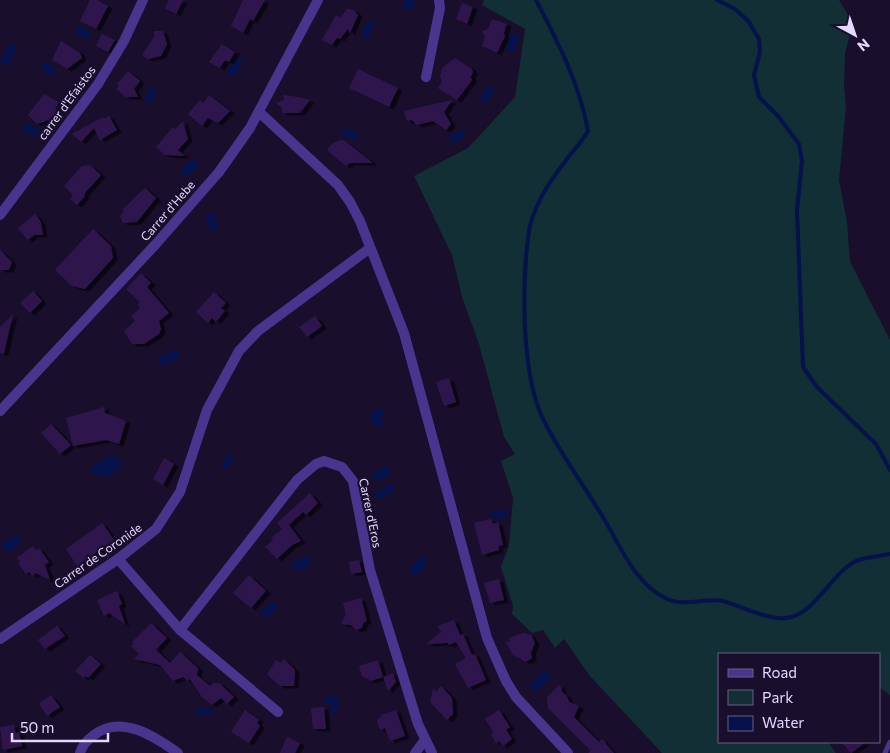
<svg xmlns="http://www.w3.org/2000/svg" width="890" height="753" viewBox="0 0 890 753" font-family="Commissioner,sans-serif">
	<defs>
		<filter id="shadow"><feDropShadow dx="4.5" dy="2.5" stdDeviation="0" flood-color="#0009"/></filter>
	</defs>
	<rect width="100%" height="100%" fill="#190e2b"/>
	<polygon fill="#112f35" points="484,0 839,0 853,23 845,54 844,85 846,107 839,180 847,222 850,261 890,340 890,695 879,687 879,654 719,654 719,742 828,742 836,753 662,753 589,675 564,639 555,648 543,630 532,633 512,614 513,606 501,567 509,545 513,498 501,461 515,454 504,437 479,344 462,297 452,255 414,176 468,148 515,97 525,29 482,5"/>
	<g fill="#06124c">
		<polygon points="404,0 415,0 412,9 404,10 402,8"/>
		<polygon points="371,22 376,26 371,29 368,38 365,39 361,32 365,25"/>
		<polygon points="78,25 91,32 87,39 75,33"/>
		<polygon points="511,33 520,36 514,52 506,49"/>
		<polygon points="15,44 17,50 6,66 0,62 9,45"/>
		<polygon points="236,57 243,62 234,77 227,73"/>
		<polygon points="44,62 56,69 52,76 40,69"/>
		<polygon points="487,85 495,90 486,103 479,99"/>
		<polygon points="150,87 156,89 151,103 144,101"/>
		<polygon points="27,121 32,127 39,128 37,136 22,131"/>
		<polygon points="352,129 359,135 355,140 350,137 342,138 340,131"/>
		<polygon points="460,130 466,132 459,142 448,140 451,133 457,134"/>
		<polygon points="192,158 199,164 187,178 180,172"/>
		<polygon points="214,213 217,229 210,231 206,215"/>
		<polygon points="173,350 179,353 178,359 161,366 158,363 160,357"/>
		<polygon points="380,406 385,414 381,417 383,424 375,427 370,416"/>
		<polygon points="228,454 234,457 227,470 221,467"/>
		<path d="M109 455 117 457 120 462V468C112 475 103 479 93 474L91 466 101 462Z"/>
		<polygon points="388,465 392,473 376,482 372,474"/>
		<polygon points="391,483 395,490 378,500 374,493"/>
		<polygon points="505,509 507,509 506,516 501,520 487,515 494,511"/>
		<polygon points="16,534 22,542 7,553 1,545"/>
		<polygon points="426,556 424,570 413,576 410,567 415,564 417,559"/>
		<polygon points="308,557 311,566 296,571 291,567 295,560"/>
		<polygon points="272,601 278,606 270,615 262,617 260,610 266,608"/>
		<polygon points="544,669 552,676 537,692 529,685"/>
		<polygon points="325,696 338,697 338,713 332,713 332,704 324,703"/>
		<polygon points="196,707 213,710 212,716 195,714"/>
	</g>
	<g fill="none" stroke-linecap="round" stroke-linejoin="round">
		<g stroke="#06124c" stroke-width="4">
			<path d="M536 0C557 40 580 85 588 131 583 141 574 149 567 159 549 182 531 208 528 238 522 288 521 378 545 423 562 456 585 487 604 519 621 547 635 583 665 598 684 608 704 597 723 601 742 606 772 623 791 617 817 610 832 573 856 561 865 557 880 556 890 554"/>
			<polyline points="717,0 735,9 749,22 759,39 760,52 754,75 759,97 778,116 799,144 802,161 797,210 803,367 817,387 876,444 890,470"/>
		</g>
	</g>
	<g fill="#2e194d" filter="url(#shadow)">
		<polygon points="90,0 97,0 108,6 96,29 80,21"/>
		<polygon points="169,0 183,0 176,14 165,8"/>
		<polygon points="243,0 265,0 253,21 250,19 243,33 231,26"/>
		<polygon points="462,3 473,7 467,24 456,19"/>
		<polygon points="347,9 354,10 358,15 350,33 348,29 340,39 337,38 332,45 322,40 336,15 340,18"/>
		<polygon points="492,19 507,24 504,33 505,36 497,53 482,46 485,37 482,31 488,29"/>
		<polygon points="154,31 163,31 167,44 161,56 148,59 142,55 154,37"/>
		<polygon points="102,34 115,40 108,52 96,46"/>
		<polygon points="61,41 80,53 82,58 67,69 52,60"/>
		<polygon points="222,44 235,52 229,62 225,60 220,68 209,62"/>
		<polygon points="455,58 471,68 473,72 471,77 472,80 457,100 438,88 442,81 440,77 442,68"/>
		<polygon points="358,69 398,88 389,107 349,88"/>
		<polygon points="128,71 140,81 134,89 138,97 126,97 116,89 119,86 117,84"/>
		<polygon points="44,94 59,102 55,108 57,110 49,120 37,124 28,115"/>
		<polygon points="209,95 230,111 218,123 208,118 202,126 188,114 200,100 203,103"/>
		<polygon points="283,95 298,97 310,100 300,113 282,113 282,108 276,103 284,100"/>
		<polygon points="452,100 444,112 451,124 446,130 433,121 417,125 412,120 407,121 404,111"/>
		<polygon points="109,116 117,130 100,140 94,128 81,142 72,134 103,117 104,119"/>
		<polygon points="183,121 188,139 178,150 185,156 165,155 156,147 173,127 175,129"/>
		<polygon points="341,140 345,141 373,163 350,163 346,166 327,150 333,143"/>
		<polygon points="90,165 101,175 84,194 85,196 77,205 70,199 73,195 64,186 82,166"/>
		<polygon points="145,188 156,198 137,222 123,223 120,216 124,211 122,210"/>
		<polygon points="35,214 41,222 43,235 34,235 28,240 18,228"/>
		<polygon points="93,229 111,246 113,258 85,289 72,286 55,270"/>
		<polygon points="0,250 12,262 9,270 0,270"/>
		<polygon points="141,273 151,283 147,287 169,313 159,321 161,329 159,334 144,344 132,344 124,331 135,321 131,316 140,308 138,305 140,302 126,289"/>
		<polygon points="33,291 42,301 30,313 20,303"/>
		<polygon points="214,292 226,303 221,308 225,311 216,322 212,318 208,323 196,312"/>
		<polygon points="13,314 4,353 0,353 0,327"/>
		<polygon points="315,316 322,326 307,337 299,327"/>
		<polygon points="449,378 456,402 444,406 436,382"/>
		<polygon points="104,407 105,413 126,421 119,444 106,440 73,446 66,418"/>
		<polygon points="51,424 71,445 60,454 41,433"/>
		<polygon points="164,458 174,464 163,485 153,479"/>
		<polygon points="310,493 318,503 306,515 303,512 289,525 301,541 292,545 277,559 265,547 273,540 271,538 282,529 277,523"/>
		<polygon points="491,519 493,524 498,522 503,545 498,546 499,550 482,555 474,523"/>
		<polygon points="102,523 114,540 77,566 66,549"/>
		<polygon points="33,546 36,550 39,548 49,562 45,565 50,580 36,573 32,576 29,572 26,574 18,563 20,562 17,558"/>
		<polygon points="359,560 362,572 351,574 349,562"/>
		<polygon points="249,575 266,591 251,608 233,593"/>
		<polygon points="499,579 504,600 490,603 484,583"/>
		<polygon points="117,591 122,604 119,606 125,624 109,613 104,616 97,600"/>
		<polygon points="361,598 367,621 364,622 362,628 356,630 351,625 341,624 346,614 343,603"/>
		<polygon points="454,620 460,635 463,634 472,655 475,654 486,680 468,688 455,664 466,658 456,642 449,645 448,643 426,644 441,632 438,626"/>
		<polygon points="151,623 167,638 156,650 170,663 180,652 198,668 197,675 210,686 213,683 219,683 234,697 227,704 221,698 212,705 202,697 190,679 188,681 183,677 173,681 160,665 134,659 139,654 131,646 134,643 132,642"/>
		<polygon points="57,626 65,636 45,649 38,640"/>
		<polygon points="523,633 531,635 535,643 531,653 532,658 526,662 513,655 506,643 510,641 509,638"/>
		<polygon points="90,655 101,664 88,678 86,676 84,678 75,671"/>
		<polygon points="284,659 295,670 294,686 280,686 267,674 276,660 280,663"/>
		<polygon points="378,660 383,677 371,681 362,676 359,666"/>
		<polygon points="393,673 396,682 388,691 383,677"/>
		<polygon points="560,684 562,692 567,696 569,702 579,706 574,717 599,742 602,739 614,753 588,753 592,749 590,750 548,708 547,697"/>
		<polygon points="441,686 452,698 453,714 447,720 430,702 433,688 436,692"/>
		<polygon points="51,695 60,707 47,716 39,704"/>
		<polygon points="324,707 326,729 313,729 311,708"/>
		<polygon points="245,710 259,720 257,723 260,726 249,743 231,732"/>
		<polygon points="396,710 405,736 390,741 385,728 380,730 377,720 380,718 381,715"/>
		<polygon points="499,710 510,727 506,730 512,739 503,746 499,741 496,743 491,734 494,733 485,719"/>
		<polygon points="14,725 16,733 19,732 22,746 3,750 0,727"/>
		<polygon points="287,737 300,743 295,753 280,753"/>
		<polygon points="841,742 866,742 851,753"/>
	</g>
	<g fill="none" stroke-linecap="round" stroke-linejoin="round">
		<polyline stroke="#4a358e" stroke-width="5" points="885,753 890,742"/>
		<g stroke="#4a358e" stroke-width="10">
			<polyline points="426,77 440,8 439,0"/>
			<polyline points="259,112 338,185 350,202 360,221 404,333 487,638 506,681 516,697 568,753"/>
			<polyline points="0,215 98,84 124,41 143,0"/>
			<polyline points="0,411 155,245 219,172 250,128 318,0"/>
			<polyline points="118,559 180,630 297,480 316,464 324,461 342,467 353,481 370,570 418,724 432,753"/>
			<polyline points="180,630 278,712"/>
			<polyline points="0,639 118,559 156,529 180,492 207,410 239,351 258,331 370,248"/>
			<path d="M80 753C82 746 87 740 94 735 121 714 154 736 178 753"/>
			<polyline points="415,753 425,740"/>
		</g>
	</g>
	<g text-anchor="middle" stroke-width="4.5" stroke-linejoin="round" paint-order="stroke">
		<g font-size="12" fill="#e4d8ff" stroke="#190e2b">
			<text transform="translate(67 103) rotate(-54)" y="4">carrer d'Efaistos</text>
			<text transform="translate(168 211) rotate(-49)" y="4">Carrer d'Hebe</text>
			<text transform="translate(370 513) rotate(78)" y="4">Carrer d'Eros</text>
			<text transform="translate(98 556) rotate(-35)" y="4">Carrer de Coronide</text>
		</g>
	</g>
	<rect x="718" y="653" width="162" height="90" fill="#190e2b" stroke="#6a5f80"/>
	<rect x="728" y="669" width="25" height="8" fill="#4a358e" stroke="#6a5f80"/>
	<text x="762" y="678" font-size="15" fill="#e4d8ff">Road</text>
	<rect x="728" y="690" width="25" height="15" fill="#112f35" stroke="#6a5f80"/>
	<text x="762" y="703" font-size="15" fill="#e4d8ff">Park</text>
	<rect x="728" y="716" width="25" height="15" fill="#06124c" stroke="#6a5f80"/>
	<text x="762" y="728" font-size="15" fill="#e4d8ff">Water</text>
	<g transform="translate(855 35) rotate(140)" stroke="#190e2b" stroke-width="4" paint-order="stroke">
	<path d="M0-4L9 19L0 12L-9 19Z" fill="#e4d8ff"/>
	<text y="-8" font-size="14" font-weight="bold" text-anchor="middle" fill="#e4d8ff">N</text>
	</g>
	<path d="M12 733v8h96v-8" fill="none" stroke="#e4d8ff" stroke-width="2.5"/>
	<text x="20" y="733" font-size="15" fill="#e4d8ff" stroke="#190e2b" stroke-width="4" paint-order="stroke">50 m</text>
</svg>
